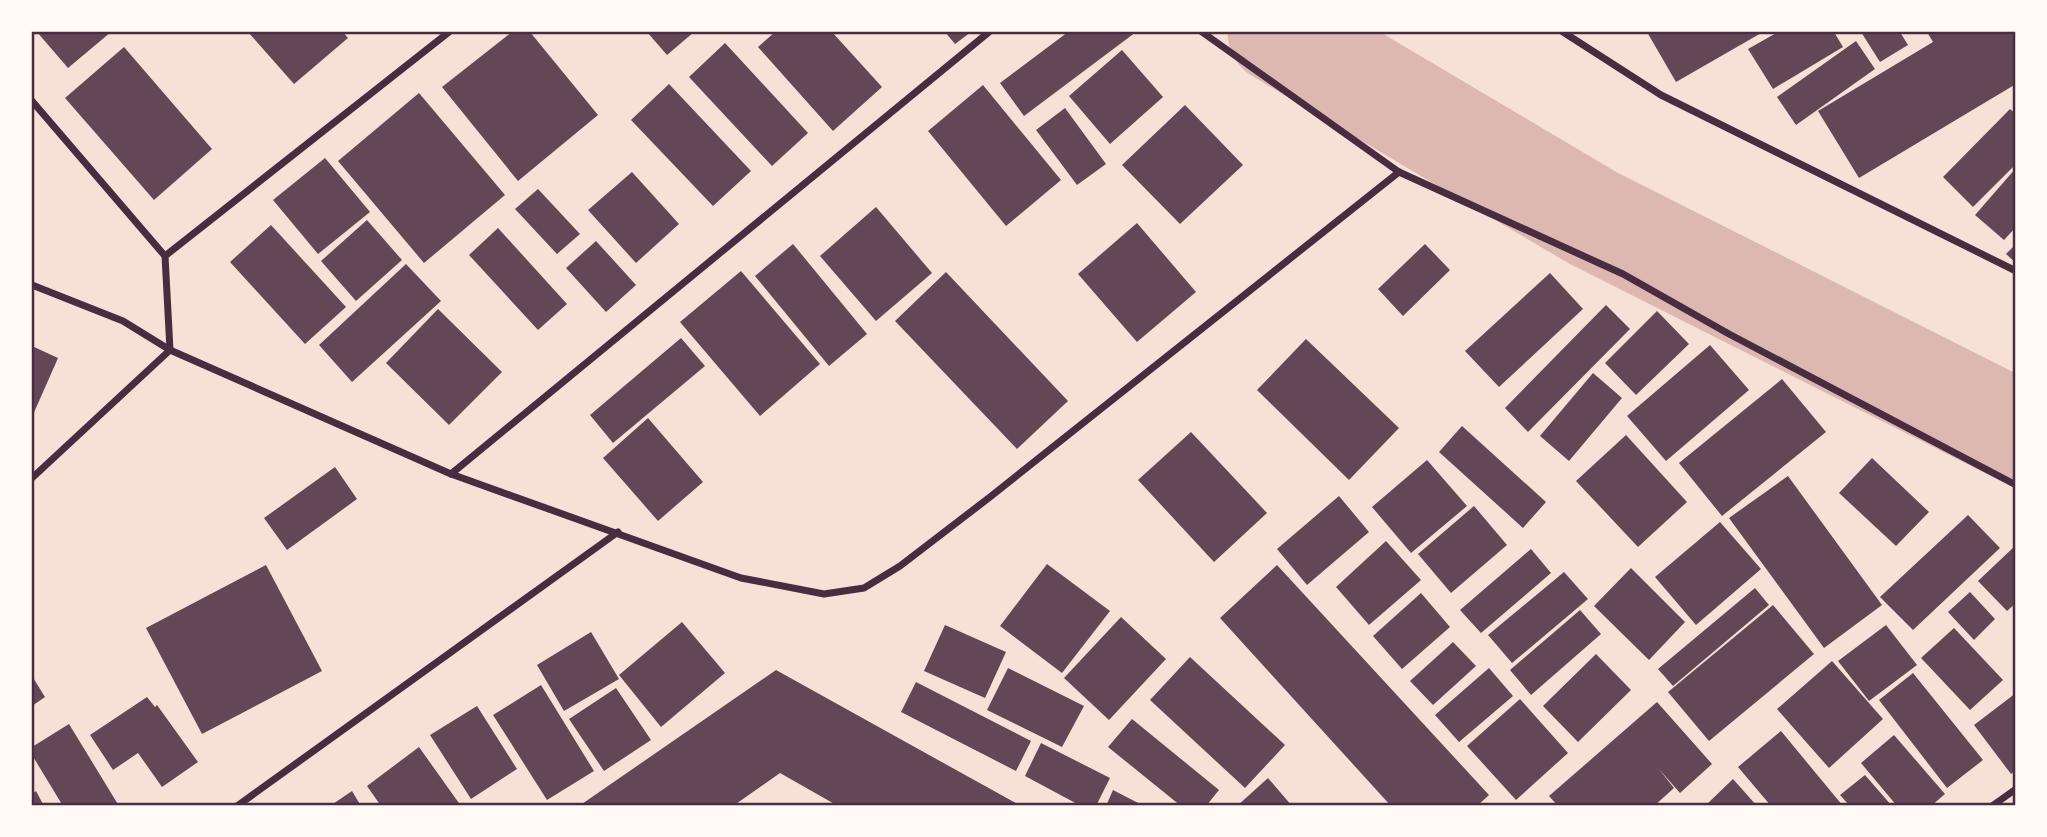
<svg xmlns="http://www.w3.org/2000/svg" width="2047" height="837" viewBox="0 0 2047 837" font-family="Rubik,sans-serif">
	<rect width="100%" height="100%" fill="#f7e1d7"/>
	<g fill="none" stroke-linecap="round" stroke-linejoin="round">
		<polyline stroke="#dcb8b0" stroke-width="103" points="1279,32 1593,218 2016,431"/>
	</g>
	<g fill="#644757">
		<polygon points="37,32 111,32 68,68"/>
		<polygon points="248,32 343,32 348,38 294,84"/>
		<polygon points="512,32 530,32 598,115 518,181 442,87"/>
		<polygon points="647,32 694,32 667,55"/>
		<polygon points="775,32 832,32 882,87 833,131 758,47"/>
		<polygon points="945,32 971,32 955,44"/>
		<polygon points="1068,32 1136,32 1024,116 1000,83"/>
		<polygon points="1647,32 1763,32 1676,82"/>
		<polygon points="1778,32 1834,32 1843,47 1773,89 1748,49"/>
		<polygon points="1861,32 1900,32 1908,45 1880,62"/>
		<polygon points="1927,32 2014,32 2016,84 1859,178 1818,111 1933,42"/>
		<polygon points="1856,41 1875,69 1796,125 1777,97"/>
		<polygon points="725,43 808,133 772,166 689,77"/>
		<polygon points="124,47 212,149 154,200 65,98"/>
		<polygon points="1122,50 1163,97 1110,144 1069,96"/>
		<polygon points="669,84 751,171 713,206 631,120"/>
		<polygon points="983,85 1061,180 1006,226 928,131"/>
		<polygon points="419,93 505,195 424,263 338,161"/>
		<polygon points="1185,105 1243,165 1180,224 1122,165"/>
		<polygon points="1065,108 1106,164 1077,185 1036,130"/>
		<polygon points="2010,109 2016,114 2016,164 1973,207 1943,177"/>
		<polygon points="325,158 370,212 318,254 273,200"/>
		<polygon points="2016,168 2016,227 2004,240 1975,215"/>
		<polygon points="632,172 679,224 636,263 588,210"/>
		<polygon points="538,189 580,234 557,254 515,209"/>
		<polygon points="876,207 932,273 876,321 820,256"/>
		<polygon points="367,220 402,260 356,301 321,261"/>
		<polygon points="1137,223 1196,292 1137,342 1078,274"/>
		<polygon points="271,225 346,307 305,344 230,262"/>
		<polygon points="498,228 567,304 538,330 469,255"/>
		<polygon points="596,241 636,285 606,312 566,268"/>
		<polygon points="793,244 867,334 829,366 755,276"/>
		<polygon points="1425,244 1450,270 1403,316 1378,289"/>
		<polygon points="2016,244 2016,263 2006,254"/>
		<polygon points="406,264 441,301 352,382 319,345"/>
		<polygon points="741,271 820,364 760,416 680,322"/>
		<polygon points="946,272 1068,401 1017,449 895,321"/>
		<polygon points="1550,273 1583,309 1499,387 1465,351"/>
		<polygon points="1606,305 1630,329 1528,432 1505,408"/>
		<polygon points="438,309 502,372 449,425 386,363"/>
		<polygon points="1657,311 1689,344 1636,395 1605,363"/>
		<polygon points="681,338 705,366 613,443 590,415"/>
		<polygon points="1306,339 1399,428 1349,480 1257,390"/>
		<polygon points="1710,345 1749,390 1666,461 1627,416"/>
		<polygon points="32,346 58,358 32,417"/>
		<polygon points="1593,373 1622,398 1569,461 1540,436"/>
		<polygon points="1782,379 1826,432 1722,516 1679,463"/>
		<polygon points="648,418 703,482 658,521 603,458"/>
		<polygon points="1462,426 1546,502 1523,528 1439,452"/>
		<polygon points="1191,432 1267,513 1214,562 1138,480"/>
		<polygon points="1626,435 1687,502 1638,547 1576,481"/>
		<polygon points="1872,458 1929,512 1896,546 1839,493"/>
		<polygon points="1427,460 1467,506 1411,553 1372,507"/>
		<polygon points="335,467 357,499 287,550 264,518"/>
		<polygon points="1788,476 1882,605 1824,648 1729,518"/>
		<polygon points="1339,496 1369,532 1307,585 1277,549"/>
		<polygon points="1474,506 1507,545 1451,593 1418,554"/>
		<polygon points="1968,515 2000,548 1913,630 1880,597"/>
		<polygon points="1720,522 1761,569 1696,625 1655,577"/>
		<polygon points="1386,541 1421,580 1369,625 1336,587"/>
		<polygon points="2016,545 2016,603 2007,611 1978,581"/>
		<polygon points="1531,549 1551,573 1481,633 1460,610"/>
		<polygon points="1047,564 1110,611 1062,673 1000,626"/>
		<polygon points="266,565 322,671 202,734 146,628"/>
		<polygon points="1277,565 1489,795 1477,806 1391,806 1220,618"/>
		<polygon points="1631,568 1685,622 1649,660 1594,606"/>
		<polygon points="1564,572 1588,599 1512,663 1488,635"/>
		<polygon points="1755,588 1769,605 1673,686 1658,669"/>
		<polygon points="1970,592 1995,619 1974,640 1948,612"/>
		<polygon points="1421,593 1450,627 1402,669 1373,636"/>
		<polygon points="1773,605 1814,654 1709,741 1668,692"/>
		<polygon points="1580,610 1601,634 1531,695 1510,670"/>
		<polygon points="1121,617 1166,659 1109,720 1064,678"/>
		<polygon points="682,622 725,673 661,727 619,675"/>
		<polygon points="945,625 1006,652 985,698 924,671"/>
		<polygon points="1886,625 1917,665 1869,701 1838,661"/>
		<polygon points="1954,628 2003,680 1970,710 1921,658"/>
		<polygon points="591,632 619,679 564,711 537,665"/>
		<polygon points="1453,642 1476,666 1433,705 1410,681"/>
		<polygon points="1596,654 1631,690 1578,742 1543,706"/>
		<polygon points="1190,657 1285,745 1245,788 1150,700"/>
		<polygon points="1832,661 1883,719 1829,768 1777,709"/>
		<polygon points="1008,668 1084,706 1062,747 987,710"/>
		<polygon points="1489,668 1513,696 1459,742 1435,715"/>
		<polygon points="776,670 1021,806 838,806 780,773 733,806 579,806"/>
		<polygon points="1913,673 1983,760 1947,788 1879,700"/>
		<polygon points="32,676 45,697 32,706"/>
		<polygon points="916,682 1031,741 1016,771 901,712"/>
		<polygon points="541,685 594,771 547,800 493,715"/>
		<polygon points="616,688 651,740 604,771 569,719"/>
		<polygon points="2016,693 2016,770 2011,774 1974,725"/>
		<polygon points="147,697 155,707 157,705 198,762 162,787 138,753 113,770 90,735"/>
		<polygon points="1520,699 1568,753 1516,800 1467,746"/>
		<polygon points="1657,702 1712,764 1680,793 1658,768 1674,788 1654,806 1558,806 1549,796"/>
		<polygon points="477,706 517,769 471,799 430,735"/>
		<polygon points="1132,719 1219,790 1206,806 1181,806 1108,747"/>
		<polygon points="69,724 119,806 63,806 32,755 32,747"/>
		<polygon points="1781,731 1843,806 1771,806 1738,767"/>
		<polygon points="1894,735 1945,794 1931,806 1897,806 1861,763"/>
		<polygon points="1041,743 1110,778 1096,806 1081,806 1025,776"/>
		<polygon points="419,747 461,806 381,806 367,786"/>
		<polygon points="1865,775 1892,806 1850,806 1840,795"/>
		<polygon points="1268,778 1292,806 1237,806"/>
		<polygon points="1733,779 1757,806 1705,806"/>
		<polygon points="1113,790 1144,806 1106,806"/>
		<polygon points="36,791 44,806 32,806 32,794"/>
		<polygon points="352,791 361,806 330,806"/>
	</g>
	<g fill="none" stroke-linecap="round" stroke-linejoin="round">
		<g stroke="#4a2c40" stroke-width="7">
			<polyline points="1202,32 1399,172 1623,274 1729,334 2016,485"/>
			<polyline points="1563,32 1661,95 2016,271"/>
			<polyline points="32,101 165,256 170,350"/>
			<polyline points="165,256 449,32"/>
			<polyline points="32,285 123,321 170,350"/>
			<polyline points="451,474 989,32"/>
			<polyline points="32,478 170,350 451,474 741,578 824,594 864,588 900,566 990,497 1399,172"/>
			<polyline points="237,806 618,532"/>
			<polyline points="1992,806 2016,789"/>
		</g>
	</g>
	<rect width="2047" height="837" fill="none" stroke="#fffaf5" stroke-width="66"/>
	<rect x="33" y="33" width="1981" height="771" fill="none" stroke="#4a2c40" stroke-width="2.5"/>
</svg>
